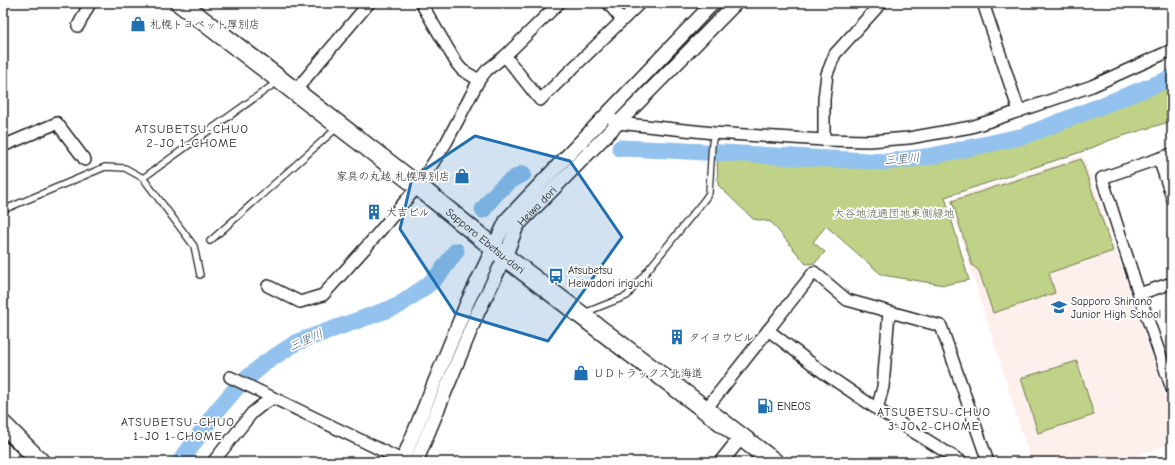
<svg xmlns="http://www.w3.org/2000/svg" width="1175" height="465" viewBox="0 0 1175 465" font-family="'Comic Neue','Klee One',sans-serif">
	<rect width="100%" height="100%" fill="#fff"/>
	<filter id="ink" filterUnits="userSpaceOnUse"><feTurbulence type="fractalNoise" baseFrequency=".025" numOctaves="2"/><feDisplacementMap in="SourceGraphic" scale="8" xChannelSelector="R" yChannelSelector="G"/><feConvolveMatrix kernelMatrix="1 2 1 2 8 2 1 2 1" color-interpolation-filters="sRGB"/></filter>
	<g filter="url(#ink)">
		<polygon fill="#fdefeb" points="1083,155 1172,415 1172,443 1119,462 1031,462 949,199"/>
		<g fill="#c0d287" stroke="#6e7752">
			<polygon points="1172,86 1172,121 1113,139 1084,151 945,197 969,280 944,285 882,275 826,226 813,242 825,252 815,263 806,264 771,222 753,219 718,185 717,156 932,159 1002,147"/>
			<polygon points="1081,159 1113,251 1049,273 1055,293 993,313 979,271 972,265 952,201"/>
			<polygon points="1077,361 1094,415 1038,433 1021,378"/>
		</g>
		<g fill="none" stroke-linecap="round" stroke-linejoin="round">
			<g stroke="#92c2ed" stroke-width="17">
				<polyline points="620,148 668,150 886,162 932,156 1024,136 1172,78"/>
				<path d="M483 210C494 194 505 182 523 174"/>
				<polyline points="180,462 215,413 238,386 265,363 297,342 398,306 429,284 441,272 456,251"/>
			</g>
			<defs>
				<g id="service">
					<polyline points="143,178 194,246 200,275"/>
					<polyline points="3,210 105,167 125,168 143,178 277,82"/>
					<polyline points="210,241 338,127"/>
					<polyline points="584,313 627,296 705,199 709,193 712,144 714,133"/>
				</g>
				<g id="minor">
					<polyline points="421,3 457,64 462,70 479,80"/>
					<polyline points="608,3 622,20"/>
					<polyline points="983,3 1019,111"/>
					<polyline points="78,26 90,3"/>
					<polyline points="505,56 540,100 640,3"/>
					<polyline points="295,91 369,3"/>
					<polyline points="613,120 617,123 714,133 824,140 869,141 909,138 971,127 996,119 1092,86 1172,50"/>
					<polyline points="824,140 824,99 827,74 835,54 881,3"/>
					<polyline points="3,146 57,123 85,160"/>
					<polyline points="1172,154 1102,178 1139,294 1172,389"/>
					<polyline points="1159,159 1172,197"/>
					<polyline points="268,286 300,302 323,295 368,245 418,186 446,143 479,80 487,70 505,56 559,3"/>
					<polyline points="1139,294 1172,283"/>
					<polyline points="768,330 824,373 877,409 962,462"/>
					<polyline points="230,377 406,462"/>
					<polyline points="706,409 814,272 847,300 941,326 988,462"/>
					<polyline points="877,409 883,387 889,312"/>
					<polyline points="213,462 252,413 262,405 273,398"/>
				</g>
				<g id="tertiary">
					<polyline points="402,462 467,303 507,219 713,3"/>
					<path id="s1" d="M416 462 478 312 505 257 517 226 736 3"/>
					<polyline points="721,462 741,437"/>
				</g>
				<g id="primary">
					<polyline points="3,424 41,462"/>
					<polyline points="3,451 14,462"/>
				</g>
				<g id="trunk">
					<path id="s2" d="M180 3 418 186 505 257 774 462"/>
				</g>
			</defs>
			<use href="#service" stroke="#1c1c1c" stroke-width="8"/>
			<use href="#minor" stroke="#1c1c1c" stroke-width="14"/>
			<use href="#tertiary" stroke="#1c1c1c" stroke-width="16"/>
			<use href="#primary" stroke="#1c1c1c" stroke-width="20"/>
			<use href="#trunk" stroke="#1c1c1c" stroke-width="21"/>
			<use href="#service" stroke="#fff" stroke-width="5.5"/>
			<use href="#minor" stroke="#fff" stroke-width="11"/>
			<use href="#tertiary" stroke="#fff" stroke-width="13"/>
			<use href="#primary" stroke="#fff" stroke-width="17"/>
			<use href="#trunk" stroke="#fff" stroke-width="18"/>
		</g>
	</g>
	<path fill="#1f6fb2" fill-opacity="0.2" stroke="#1f6fb2" stroke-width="3" stroke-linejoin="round" d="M475 136 570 161 622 237 548 341 455 313 400 229 412 178Z"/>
	<defs>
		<symbol id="shop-bare" viewBox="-9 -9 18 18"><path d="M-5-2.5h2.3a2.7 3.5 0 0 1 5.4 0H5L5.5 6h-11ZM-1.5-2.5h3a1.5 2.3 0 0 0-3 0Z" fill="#1f6fb2" stroke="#fff" stroke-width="2.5" paint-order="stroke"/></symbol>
		<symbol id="building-bare" viewBox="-9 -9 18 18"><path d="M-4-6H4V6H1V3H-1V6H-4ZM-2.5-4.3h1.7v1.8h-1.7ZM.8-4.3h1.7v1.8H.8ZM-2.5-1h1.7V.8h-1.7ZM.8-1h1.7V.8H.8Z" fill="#1f6fb2" stroke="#fff" stroke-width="2.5" paint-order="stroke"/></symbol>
		<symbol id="bus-bare" viewBox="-9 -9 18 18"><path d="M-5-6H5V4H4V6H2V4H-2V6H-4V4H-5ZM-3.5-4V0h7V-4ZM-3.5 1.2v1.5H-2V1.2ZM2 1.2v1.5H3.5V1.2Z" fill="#1f6fb2" stroke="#fff" stroke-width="2.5" paint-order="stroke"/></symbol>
		<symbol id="school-bare" viewBox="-9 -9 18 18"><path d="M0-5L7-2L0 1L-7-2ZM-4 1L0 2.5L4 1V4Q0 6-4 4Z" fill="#1f6fb2" stroke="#fff" stroke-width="2.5" paint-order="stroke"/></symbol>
		<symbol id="fuel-bare" viewBox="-9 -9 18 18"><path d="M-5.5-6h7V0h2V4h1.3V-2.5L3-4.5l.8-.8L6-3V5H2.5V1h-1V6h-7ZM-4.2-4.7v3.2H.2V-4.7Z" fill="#1f6fb2" stroke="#fff" stroke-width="2.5" paint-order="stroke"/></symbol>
	</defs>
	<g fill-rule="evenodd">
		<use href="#shop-bare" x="127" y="13" width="22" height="22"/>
		<use href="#shop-bare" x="451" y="165" width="22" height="22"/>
		<use href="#building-bare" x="363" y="201" width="22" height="22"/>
		<use href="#bus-bare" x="545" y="265" width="22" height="22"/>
		<use href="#school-bare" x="1048" y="296" width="22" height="22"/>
		<use href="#building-bare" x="666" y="326" width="22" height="22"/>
		<use href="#shop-bare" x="570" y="362" width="22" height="22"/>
		<use href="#fuel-bare" x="754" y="395" width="22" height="22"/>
	</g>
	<g text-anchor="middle" stroke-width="3.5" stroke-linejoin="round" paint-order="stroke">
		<g font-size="11" fill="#1c1c1c" stroke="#fff" text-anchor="start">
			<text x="150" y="28">札幌トヨペット厚別店</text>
			<text x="450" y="180" text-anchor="end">家具の丸越 札幌厚別店</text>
			<text x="386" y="216">大吉ビル</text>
			<text x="568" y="274">Atsubetsu<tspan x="568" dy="13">Heiwadori iriguchi</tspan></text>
			<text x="1071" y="305">Sapporo Shinano<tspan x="1071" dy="13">Junior High School</tspan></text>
			<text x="689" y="341">タイヨウビル</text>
			<text x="593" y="377">ＵＤトラックス北海道</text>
			<text x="777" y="410">ENEOS</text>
		</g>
		<g font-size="11" fill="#1c1c1c" stroke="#fff">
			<text dy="4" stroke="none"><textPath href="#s1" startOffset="285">Heiwa dori</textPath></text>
			<text dy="4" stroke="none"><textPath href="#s2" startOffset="387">Sapporo Ebetsu-dori</textPath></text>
		</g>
		<g font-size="11" fill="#555c41" stroke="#fff">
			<text x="894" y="217">大谷地流通団地東側緑地</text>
		</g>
		<g font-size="12" letter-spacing="1" fill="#1c1c1c" stroke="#fff">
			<text x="192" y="133">ATSUBETSU-CHUO<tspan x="192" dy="14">2-JO 1-CHOME</tspan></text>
			<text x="934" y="416">ATSUBETSU-CHUO<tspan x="934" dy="14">3-JO 2-CHOME</tspan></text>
			<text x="178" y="426">ATSUBETSU-CHUO<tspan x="178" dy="14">1-JO 1-CHOME</tspan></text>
		</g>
		<g font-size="12" font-style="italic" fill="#4b5e70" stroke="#fff">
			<text transform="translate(902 159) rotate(-5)" y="4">三里川</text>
			<text transform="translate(306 340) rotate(-24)" y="4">三里川</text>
		</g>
	</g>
	<rect width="1175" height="465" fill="none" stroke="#fff" stroke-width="16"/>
	<rect x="8" y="8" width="1159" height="449" fill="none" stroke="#1c1c1c" stroke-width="1.5" filter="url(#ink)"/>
</svg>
